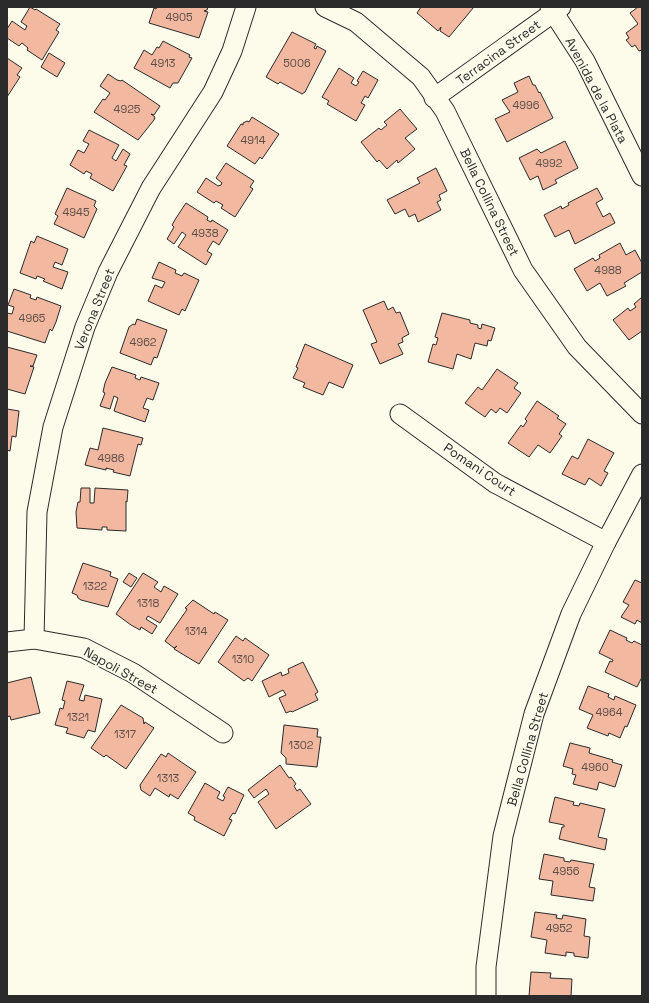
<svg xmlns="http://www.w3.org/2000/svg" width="649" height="1003" viewBox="0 0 649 1003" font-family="'Space Grotesk',sans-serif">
	<rect width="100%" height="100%" fill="#fdfbea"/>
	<g fill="#f2b8a0" stroke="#2b2b2b">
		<polygon points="30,7 35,10 36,9 60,24 56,30 59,32 42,60 27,50 28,48 22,43 19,46 7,38 7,29 12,21 25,30 27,26 21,22"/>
		<polygon points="157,7 208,7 207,10 204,11 208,12 199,38 149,23 154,8 156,9"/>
		<polygon points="421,7 474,7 449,37 440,31 441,27 438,31 417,13"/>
		<polygon points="638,7 642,7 642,50 639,51 635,45 632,47 626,40 629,38 626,33 638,24 630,13"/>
		<polygon points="292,32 316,44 314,48 316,49 317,46 326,51 305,92 302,94 280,82 278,84 266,77"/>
		<polygon points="163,41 190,55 189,57 192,58 178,83 173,83 170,88 134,68 144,50 152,55 157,47 159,48"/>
		<polygon points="49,53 65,63 57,77 41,67"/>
		<polygon points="7,58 22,68 17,75 20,77 7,97"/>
		<polygon points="339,68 354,78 351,83 356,86 359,82 357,81 363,71 378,80 368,98 365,96 361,103 365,105 356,121 327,104 329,101 322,97"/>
		<polygon points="108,74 117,80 121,81 122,80 160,106 154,115 151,114 155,117 154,120 138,140 94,112 103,99 105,100 110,93 100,86"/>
		<polygon points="529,76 533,85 535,85 539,93 540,92 553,118 507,142 495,119 510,112 502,100 518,92 514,83"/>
		<polygon points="400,109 417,129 405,138 415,149 398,163 397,160 387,169 379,160 377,162 361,142 379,128 381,130 387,125 384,122"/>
		<polygon points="252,117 279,134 262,159 260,157 255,164 227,146 241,124 243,125 243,123 247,121 249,122"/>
		<polygon points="89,130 119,145 112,158 116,161 123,149 130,154 124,165 127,166 113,191 90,178 92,174 86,171 84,174 70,165 78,150 84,153 89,144 83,141"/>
		<polygon points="565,141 578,168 555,180 557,183 543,190 538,176 530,180 519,158 537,149 541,153"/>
		<polygon points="226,163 254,181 250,187 253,189 235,217 221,208 223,205 216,201 214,203 197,192 206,178 218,186 221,185 222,183 216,178"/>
		<polygon points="436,168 447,191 439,195 441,200 437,202 441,210 418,222 415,214 409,217 405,209 395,214 387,200 420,183 417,178"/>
		<polygon points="67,188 96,201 94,206 97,209 84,238 54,224 58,216 55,214"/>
		<polygon points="597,188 603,199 596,203 603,217 610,213 615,223 575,244 569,230 555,237 544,215 561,206 562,209 569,205 568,203"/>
		<polygon points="186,203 208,217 207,220 211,222 212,220 228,230 219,245 213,241 207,251 212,254 206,265 178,247 186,235 182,232 174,244 167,239 174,227 172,225 176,218"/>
		<polygon points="37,236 68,249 62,265 55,262 53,267 68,272 62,289 43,281 45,279 37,276 36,279 20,273 31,241 34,243"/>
		<polygon points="620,243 626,255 635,250 642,263 642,272 624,283 626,286 607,296 600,283 587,291 574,269 593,258 595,261 600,258 599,255"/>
		<polygon points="159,262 176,270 175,273 182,276 184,273 199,280 185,311 182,309 179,315 148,301 155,285 162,288 165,282 152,278"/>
		<polygon points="14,289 31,295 30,298 36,300 37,297 61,306 56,322 52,331 50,329 45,343 7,331 7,313 12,314 14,307 8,305"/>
		<polygon points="642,297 642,331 629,340 613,320 628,308 630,311 636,307 634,304"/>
		<polygon points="384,301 388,310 393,307 396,313 400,312 409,334 402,338 403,342 398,344 403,354 380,364 371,344 377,342 363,310"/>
		<polygon points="442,313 470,320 470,323 478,325 478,328 481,329 482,324 495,328 491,341 488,340 487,346 475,343 471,359 457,354 453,369 428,362 433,344 436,345 438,338 435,337"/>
		<polygon points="137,319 167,330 157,358 154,357 151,365 120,353 129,327 133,324 135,325"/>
		<polygon points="305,344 353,365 343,388 329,382 323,395 303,387 305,383 293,378 298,368 296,367"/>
		<polygon points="7,347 37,355 33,366 30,366 34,367 25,394 7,389"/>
		<polygon points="112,367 136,375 135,378 140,380 141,377 159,383 153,400 147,398 143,408 149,410 145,422 114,411 118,398 114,396 110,409 100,406 105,393 103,392 105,383"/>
		<polygon points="497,369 518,383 514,388 521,393 507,413 500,408 496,413 491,409 485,417 465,403 478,387 482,390"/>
		<polygon points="537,401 559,416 557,418 566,424 559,434 562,436 550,453 538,445 529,457 508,443 521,425 523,427 527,421 525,419"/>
		<polygon points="7,409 19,411 16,437 12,436 10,451 7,450"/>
		<polygon points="103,428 143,438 141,445 138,444 130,476 113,472 114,470 106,468 106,470 85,465 90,448 98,450"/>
		<polygon points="588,439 614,453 604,471 608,473 601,486 589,478 585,485 562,474 572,456 578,459"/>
		<polygon points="81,488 90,488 90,503 94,503 95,488 128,490 127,502 126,501 126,531 107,530 107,527 102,527 102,530 77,528 76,512 78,502 80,502"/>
		<polygon points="83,563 111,572 110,576 118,579 108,607 81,600 78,598 77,595 72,593"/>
		<polygon points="129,573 137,578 131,587 123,582"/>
		<polygon points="143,573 158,582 154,587 161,592 164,586 178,594 160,623 148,616 146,619 157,626 152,634 141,627 140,630 131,625 116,614"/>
		<polygon points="635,580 642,583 642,623 637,620 635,624 621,617 629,605 623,602"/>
		<polygon points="193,600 214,614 215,612 228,620 199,664 174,649 177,646 174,648 165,641 186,611 187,609 185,608"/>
		<polygon points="610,630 627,638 626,640 632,643 634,641 642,645 642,677 637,687 605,672 610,661 612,662 613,660 599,653"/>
		<polygon points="236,636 243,641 245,638 269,655 252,681 248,678 244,681 218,662"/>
		<polygon points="303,662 318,692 315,694 318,700 292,712 291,711 286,713 279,698 286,695 283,690 269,697 262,681 281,672 282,676 289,673 288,669"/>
		<polygon points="31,677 40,713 11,720 10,716 7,717 7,683"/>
		<polygon points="67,681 84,685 79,700 84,701 85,695 102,699 95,732 88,730 84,738 66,733 68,728 55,725 60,708 63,709 65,701 62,700"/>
		<polygon points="588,686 609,694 608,697 614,700 615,696 636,705 627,727 625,726 620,738 609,733 608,736 587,728 593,715 579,709"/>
		<polygon points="121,705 143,718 144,724 145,722 154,728 126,769 106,755 104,757 91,748"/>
		<polygon points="284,725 318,729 317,737 321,737 317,767 286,764 286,758 281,753"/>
		<polygon points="570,743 590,748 589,753 613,760 612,762 622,765 615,787 599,782 597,790 573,784 576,775 572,774 573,769 563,766"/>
		<polygon points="168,753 196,772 178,799 170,794 169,797 155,788 150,796 141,790 140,785 161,754 166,757"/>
		<polygon points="280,765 289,778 291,777 296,784 294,786 297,791 300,789 311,804 276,829 258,802 269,794 266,789 254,798 248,790"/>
		<polygon points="205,783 220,792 217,798 223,801 225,797 223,796 228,787 244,795 235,814 233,813 229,819 232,820 224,836 194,820 195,817 188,813"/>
		<polygon points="555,797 574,802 573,805 579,806 580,803 605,809 598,837 607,839 605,850 559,839 562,827 564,827 564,825 549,822"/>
		<polygon points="544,854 564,858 564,861 570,862 571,860 594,864 589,887 595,888 593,901 551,895 553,881 539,879"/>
		<polygon points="535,912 557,915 556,918 562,919 563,915 586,919 584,936 590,937 588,958 574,956 574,953 566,952 566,956 545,953 547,940 531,937"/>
		<polygon points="531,972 551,973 550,978 572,979 571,996 529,996"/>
	</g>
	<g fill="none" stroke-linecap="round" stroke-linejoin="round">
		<defs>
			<g id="minor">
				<polyline points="325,7 356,22 421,77 445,111 523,270 577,347 642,414"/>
				<polyline points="550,7 585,61 642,176"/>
				<polyline points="434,98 561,7"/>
				<polyline points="400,414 495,483 606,542"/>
				<polyline points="34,639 37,512 53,427 85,327 108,272 151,188 213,92 232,51 246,7"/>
				<polyline points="7,642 34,639 84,648 133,673 223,733"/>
				<polyline points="486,996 486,967 503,836 534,714 571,614 606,542 642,474"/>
			</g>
		</defs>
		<use href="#minor" stroke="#2b2b2b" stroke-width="21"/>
		<use href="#minor" stroke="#fdfbea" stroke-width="19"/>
	</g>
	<g text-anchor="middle" stroke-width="3" stroke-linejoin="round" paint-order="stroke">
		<g font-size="11" fill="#5d4e48">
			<text x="179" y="21">4905</text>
			<text x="163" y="67">4913</text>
			<text x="297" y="67">5006</text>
			<text x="526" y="109">4996</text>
			<text x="127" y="113">4925</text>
			<text x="253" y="144">4914</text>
			<text x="549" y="167">4992</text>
			<text x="76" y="216">4945</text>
			<text x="205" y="237">4938</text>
			<text x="608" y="274">4988</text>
			<text x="32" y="322">4965</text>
			<text x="143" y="346">4962</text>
			<text x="111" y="462">4986</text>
			<text x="95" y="590">1322</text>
			<text x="148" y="607">1318</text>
			<text x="196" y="635">1314</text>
			<text x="243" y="663">1310</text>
			<text x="609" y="716">4964</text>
			<text x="78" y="721">1321</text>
			<text x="125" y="738">1317</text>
			<text x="301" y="749">1302</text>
			<text x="595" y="771">4960</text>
			<text x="168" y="782">1313</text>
			<text x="566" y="875">4956</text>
			<text x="559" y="932">4952</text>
		</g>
		<g font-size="13" fill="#2b2b2b" stroke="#fdfbea">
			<text transform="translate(498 52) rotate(-36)" y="5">Terracina Street</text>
			<text transform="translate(597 90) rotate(62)" y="5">Avenida de la Plata</text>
			<text transform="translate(490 202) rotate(64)" y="5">Bella Collina Street</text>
			<text transform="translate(94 309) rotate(-68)" y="5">Verona Street</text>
			<text transform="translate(480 469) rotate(34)" y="5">Pomani Court</text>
			<text transform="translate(121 670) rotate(29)" y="5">Napoli Street</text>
			<text transform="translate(527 749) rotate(-74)" y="5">Bella Collina Street</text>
		</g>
	</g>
	<rect width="649" height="1003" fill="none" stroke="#2b2b2b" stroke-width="16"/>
</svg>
